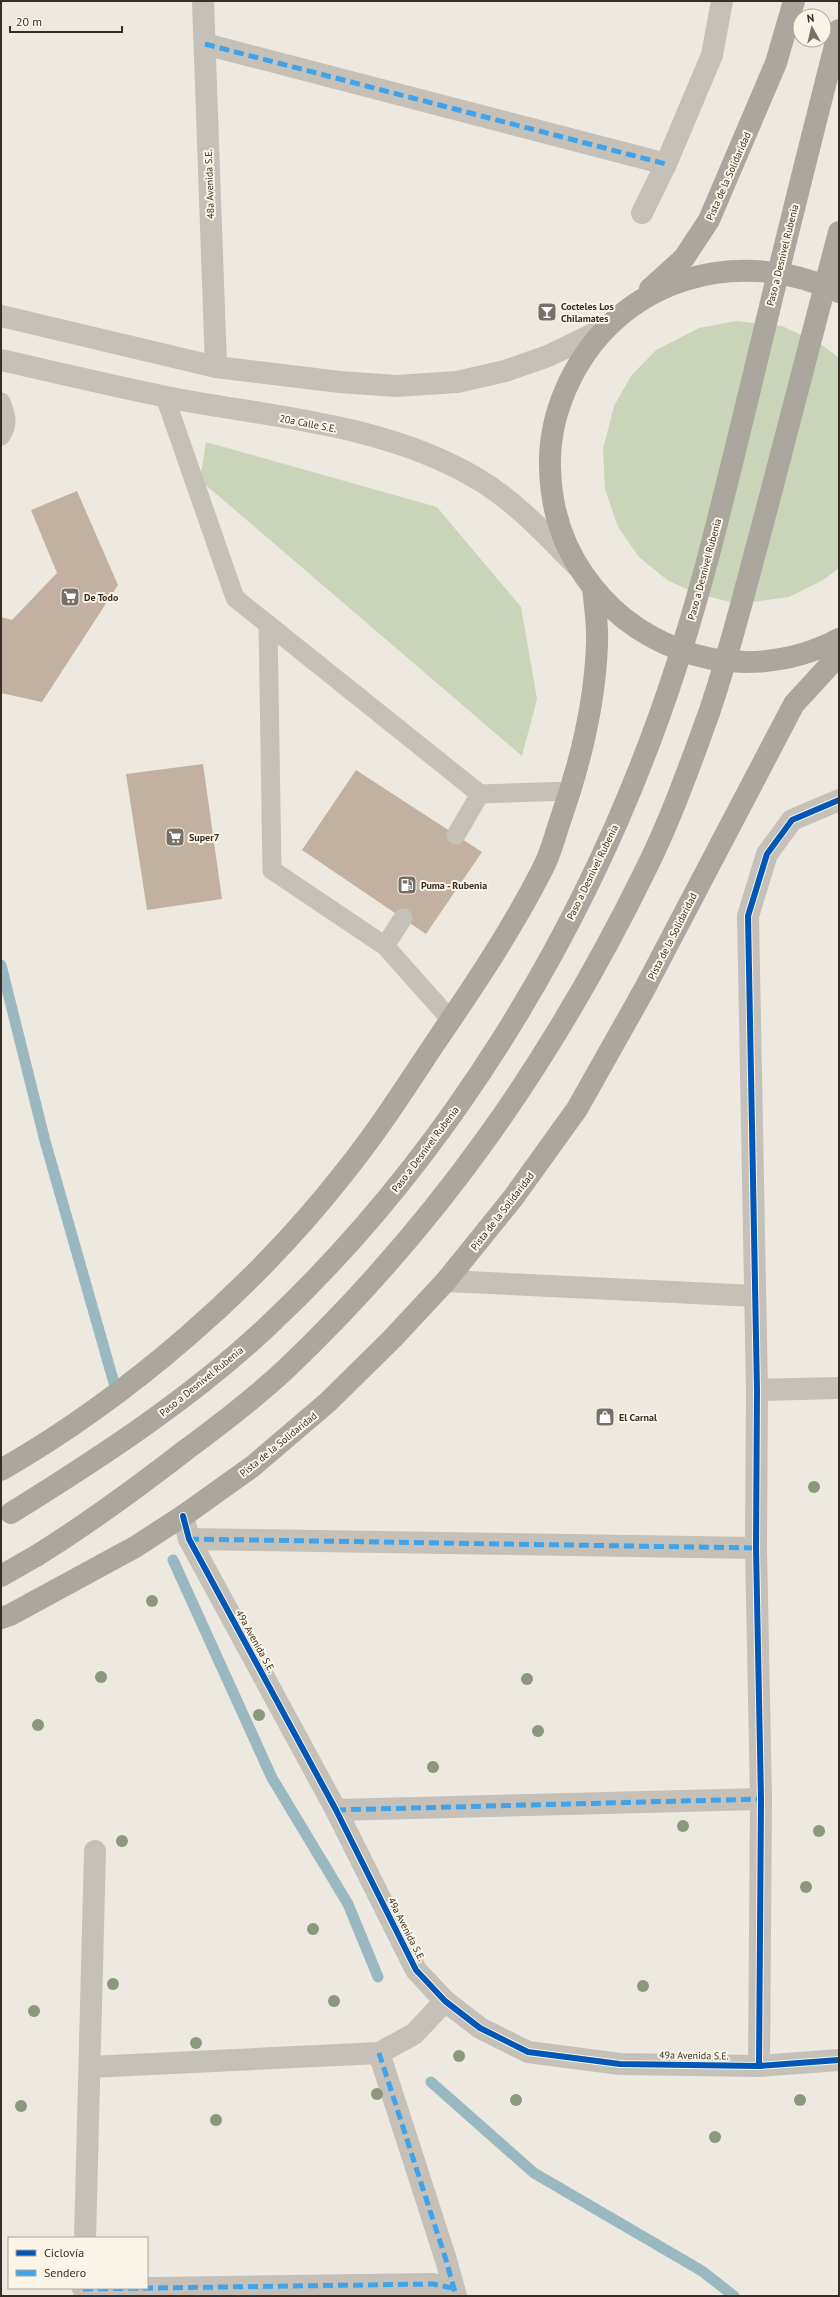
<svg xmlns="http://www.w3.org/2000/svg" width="840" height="2297" viewBox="0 0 840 2297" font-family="'PT Sans',sans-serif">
	<rect width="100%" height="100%" fill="#ede9e0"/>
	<g fill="#c9d4b9">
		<polygon points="736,321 782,326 822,345 839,358 839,568 823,580 789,597 738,604 695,593 667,580 639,557 618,527 605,489 603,449 614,406 631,376 656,350 699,328"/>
		<polygon points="206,442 437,507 521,607 537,699 522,756 200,480"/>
	</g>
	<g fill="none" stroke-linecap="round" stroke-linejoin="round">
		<g stroke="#9ab8bf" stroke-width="11">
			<polyline points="1,965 45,1141 114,1383"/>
			<polyline points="173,1560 272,1778 348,1904 378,1977"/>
			<polyline points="431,2082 534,2173 702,2271 734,2296"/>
		</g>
	</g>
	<g fill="#c2b1a1">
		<polygon points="77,491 118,585 42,702 1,693 1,617 12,620 57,573 31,510"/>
		<polygon points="203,764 222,899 147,910 126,774"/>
		<polygon points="356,770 482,852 426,934 302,850"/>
	</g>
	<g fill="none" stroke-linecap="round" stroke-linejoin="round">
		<g stroke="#c6c1b8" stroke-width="19">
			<polyline points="165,397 235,598 480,794"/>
			<path d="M1 402C6 415 9 424 1 436"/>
			<polyline points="268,624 272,870 385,946 451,1020"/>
			<polyline points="456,835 480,794 571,791"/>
			<polyline points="385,946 403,918"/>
		</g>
		<g stroke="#c6c1b8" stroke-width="22">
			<polyline points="203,1 216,367"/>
			<polyline points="205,44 666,164"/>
			<polyline points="642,213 666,164 712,55 722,1"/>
			<polyline points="446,1281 755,1296"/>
			<polyline points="757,1390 839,1388"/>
			<polyline points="183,1516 189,1539 336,1810 416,1970 445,2001 480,2028 528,2052 620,2064 759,2066 839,2060"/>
			<polyline points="189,1539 756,1548"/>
			<polyline points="336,1810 761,1799"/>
			<polyline points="379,2053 446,2260 456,2296"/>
			<polyline points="759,2066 761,1799 756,1548 757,1390 748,916 767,854 792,820 839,800"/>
			<polyline points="90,2067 379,2053 414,2034 445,2001"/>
			<polyline points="85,2238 95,1851"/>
			<polyline points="83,2289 433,2284 452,2288"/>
		</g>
		<g stroke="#c6c1b8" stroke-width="22">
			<polyline points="1,316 216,367 340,382 396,386 457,382 505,371 548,356 606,328"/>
			<path d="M1 360C63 374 125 389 187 401 284 418 390 427 476 478 514 500 544 533 575 564"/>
		</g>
		<g stroke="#aba69e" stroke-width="22">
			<polyline points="650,289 684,258 709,220 776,63 794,1"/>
			<path d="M839 292C739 245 622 277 571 378 557 406 549 437 550 468 551 506 562 544 584 575 607 609 639 634 678 649 730 670 790 665 839 639"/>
			<path d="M1 1470C128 1397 254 1288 344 1173 378 1131 407 1085 437 1040 474 986 512 929 542 870 551 854 555 835 561 818 581 761 595 703 597 644 598 626 595 606 593 588"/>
			<polyline points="1,1576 36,1556"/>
			<polyline points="1,1618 10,1615 135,1547 183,1516 253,1466 328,1402 392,1339 446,1281 513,1198 577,1109 644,990 794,704 839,655"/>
		</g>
		<g stroke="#aba69e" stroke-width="22">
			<path d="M11 1513C101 1457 190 1399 268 1326 444 1161 579 941 660 714 700 603 726 487 754 373 781 259 810 144 839 30"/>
			<path d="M36 1556C89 1523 138 1487 187 1449 221 1424 256 1397 287 1368 440 1222 553 1059 646 869 671 819 690 765 709 713 730 652 745 589 762 527 788 429 813 330 839 232"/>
		</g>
		<g stroke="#3fa3eb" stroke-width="5" stroke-dasharray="10 5" stroke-linecap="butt">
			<polyline points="205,44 666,164"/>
			<polyline points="189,1539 756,1548"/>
			<polyline points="336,1810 761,1799"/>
			<polyline points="379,2053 446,2260 456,2296"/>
			<polyline points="83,2289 433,2284 452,2288"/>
		</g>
		<defs>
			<g id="cycleway">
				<polyline points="183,1516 189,1539 336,1810 416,1970 445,2001 480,2028 528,2052 620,2064 759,2066 839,2060"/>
				<polyline points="759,2066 761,1799 756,1548 757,1390 748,916 767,854 792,820 839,800"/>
			</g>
		</defs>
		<use href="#cycleway" stroke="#faf5e6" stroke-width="8"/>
		<use href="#cycleway" stroke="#0057b8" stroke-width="6"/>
	</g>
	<g fill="#8c987b">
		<circle cx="814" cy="1487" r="6"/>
		<circle cx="152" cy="1601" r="6"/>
		<circle cx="101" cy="1677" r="6"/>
		<circle cx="527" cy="1679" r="6"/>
		<circle cx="259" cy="1715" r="6"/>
		<circle cx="38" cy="1725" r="6"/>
		<circle cx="538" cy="1731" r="6"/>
		<circle cx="433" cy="1767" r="6"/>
		<circle cx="683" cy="1826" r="6"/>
		<circle cx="819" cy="1831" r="6"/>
		<circle cx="122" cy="1841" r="6"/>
		<circle cx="806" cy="1887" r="6"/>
		<circle cx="313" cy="1929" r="6"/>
		<circle cx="113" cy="1984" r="6"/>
		<circle cx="643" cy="1986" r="6"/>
		<circle cx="334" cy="2001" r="6"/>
		<circle cx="34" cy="2011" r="6"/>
		<circle cx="196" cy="2043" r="6"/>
		<circle cx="459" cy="2056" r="6"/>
		<circle cx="377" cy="2094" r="6"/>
		<circle cx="516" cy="2100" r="6"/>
		<circle cx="800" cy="2100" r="6"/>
		<circle cx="21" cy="2106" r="6"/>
		<circle cx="216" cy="2120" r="6"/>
		<circle cx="715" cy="2137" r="6"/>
	</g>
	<defs>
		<symbol id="bar-square" viewBox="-11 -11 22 22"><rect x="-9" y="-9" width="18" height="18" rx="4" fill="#777068" stroke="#faf5e6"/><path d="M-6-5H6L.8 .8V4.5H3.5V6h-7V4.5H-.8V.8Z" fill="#fff"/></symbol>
		<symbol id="supermarket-square" viewBox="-11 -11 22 22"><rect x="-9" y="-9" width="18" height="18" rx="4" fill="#777068" stroke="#faf5e6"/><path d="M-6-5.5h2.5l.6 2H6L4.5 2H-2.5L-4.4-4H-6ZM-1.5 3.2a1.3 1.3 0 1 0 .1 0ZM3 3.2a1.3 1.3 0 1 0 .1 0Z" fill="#fff"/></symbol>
		<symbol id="fuel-square" viewBox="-11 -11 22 22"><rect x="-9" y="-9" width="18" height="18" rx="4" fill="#777068" stroke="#faf5e6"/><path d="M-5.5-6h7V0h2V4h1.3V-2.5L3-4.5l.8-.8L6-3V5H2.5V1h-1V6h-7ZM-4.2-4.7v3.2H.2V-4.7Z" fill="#fff"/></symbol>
		<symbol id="shop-square" viewBox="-11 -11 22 22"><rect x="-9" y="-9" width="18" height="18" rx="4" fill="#777068" stroke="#faf5e6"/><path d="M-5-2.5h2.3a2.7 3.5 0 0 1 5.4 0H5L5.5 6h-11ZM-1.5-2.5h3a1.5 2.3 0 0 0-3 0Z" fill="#fff"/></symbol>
	</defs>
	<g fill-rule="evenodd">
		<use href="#bar-square" x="536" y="301" width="22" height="22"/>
		<use href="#supermarket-square" x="59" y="586" width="22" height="22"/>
		<use href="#supermarket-square" x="164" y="826" width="22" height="22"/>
		<use href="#fuel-square" x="396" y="874" width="22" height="22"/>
		<use href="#shop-square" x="594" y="1406" width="22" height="22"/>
	</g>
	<g text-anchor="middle" stroke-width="4" stroke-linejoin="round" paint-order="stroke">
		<g font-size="10" fill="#372f27" stroke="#faf5e6">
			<text transform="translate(728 176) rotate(-66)" y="4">Pista de la Solidaridad</text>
			<text transform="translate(209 184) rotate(-92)" y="4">48a Avenida S.E.</text>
			<text transform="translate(782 255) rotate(-76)" y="4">Paso a Desnivel Rubenia</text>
			<text transform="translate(308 423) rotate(11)" y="4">20a Calle S.E.</text>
			<text transform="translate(704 569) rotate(-75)" y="4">Paso a Desnivel Rubenia</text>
			<text transform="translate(592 872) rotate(-64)" y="4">Paso a Desnivel Rubenia</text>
			<text transform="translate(672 936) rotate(-63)" y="4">Pista de la Solidaridad</text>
			<text transform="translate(425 1149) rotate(-53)" y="4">Paso a Desnivel Rubenia</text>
			<text transform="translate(502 1211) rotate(-52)" y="4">Pista de la Solidaridad</text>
			<text transform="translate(201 1381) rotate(-39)" y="4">Paso a Desnivel Rubenia</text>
			<text transform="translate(278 1444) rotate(-39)" y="4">Pista de la Solidaridad</text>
			<text transform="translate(256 1641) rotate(61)" y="4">49a Avenida S.E.</text>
			<text transform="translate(407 1929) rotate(63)" y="4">49a Avenida S.E.</text>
			<text transform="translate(694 2055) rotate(1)" y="4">49a Avenida S.E.</text>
		</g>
		<g font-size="10" font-weight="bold" fill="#372f27" stroke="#faf5e6" text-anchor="start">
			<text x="561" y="310">Cocteles Los<tspan x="561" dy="12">Chilamates</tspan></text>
			<text x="84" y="601">De Todo</text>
			<text x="189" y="841">Super7</text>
			<text x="421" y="889">Puma - Rubenia</text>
			<text x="619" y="1421">El Carnal</text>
		</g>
	</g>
	<rect width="840" height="2297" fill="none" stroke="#372f27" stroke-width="4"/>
	<rect x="8" y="2237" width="140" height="52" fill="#faf5e6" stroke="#aca69a"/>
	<rect x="16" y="2250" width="20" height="6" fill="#0057b8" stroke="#aca69a"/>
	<text x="44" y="2257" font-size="12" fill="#372f27">Ciclovía</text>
	<rect x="16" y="2270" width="20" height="6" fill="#3fa3eb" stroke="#aca69a"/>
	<text x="44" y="2277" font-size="12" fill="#372f27">Sendero</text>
	<g transform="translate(812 28) rotate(352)"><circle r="19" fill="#faf5e6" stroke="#aca69a"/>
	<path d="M0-3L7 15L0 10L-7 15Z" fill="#777068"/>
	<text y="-6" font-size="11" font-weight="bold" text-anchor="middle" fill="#372f27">N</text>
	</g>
	<path d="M10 26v6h112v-6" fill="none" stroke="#372f27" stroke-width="2"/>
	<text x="16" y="26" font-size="12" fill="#372f27" stroke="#faf5e6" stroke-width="3" paint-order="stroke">20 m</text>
</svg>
